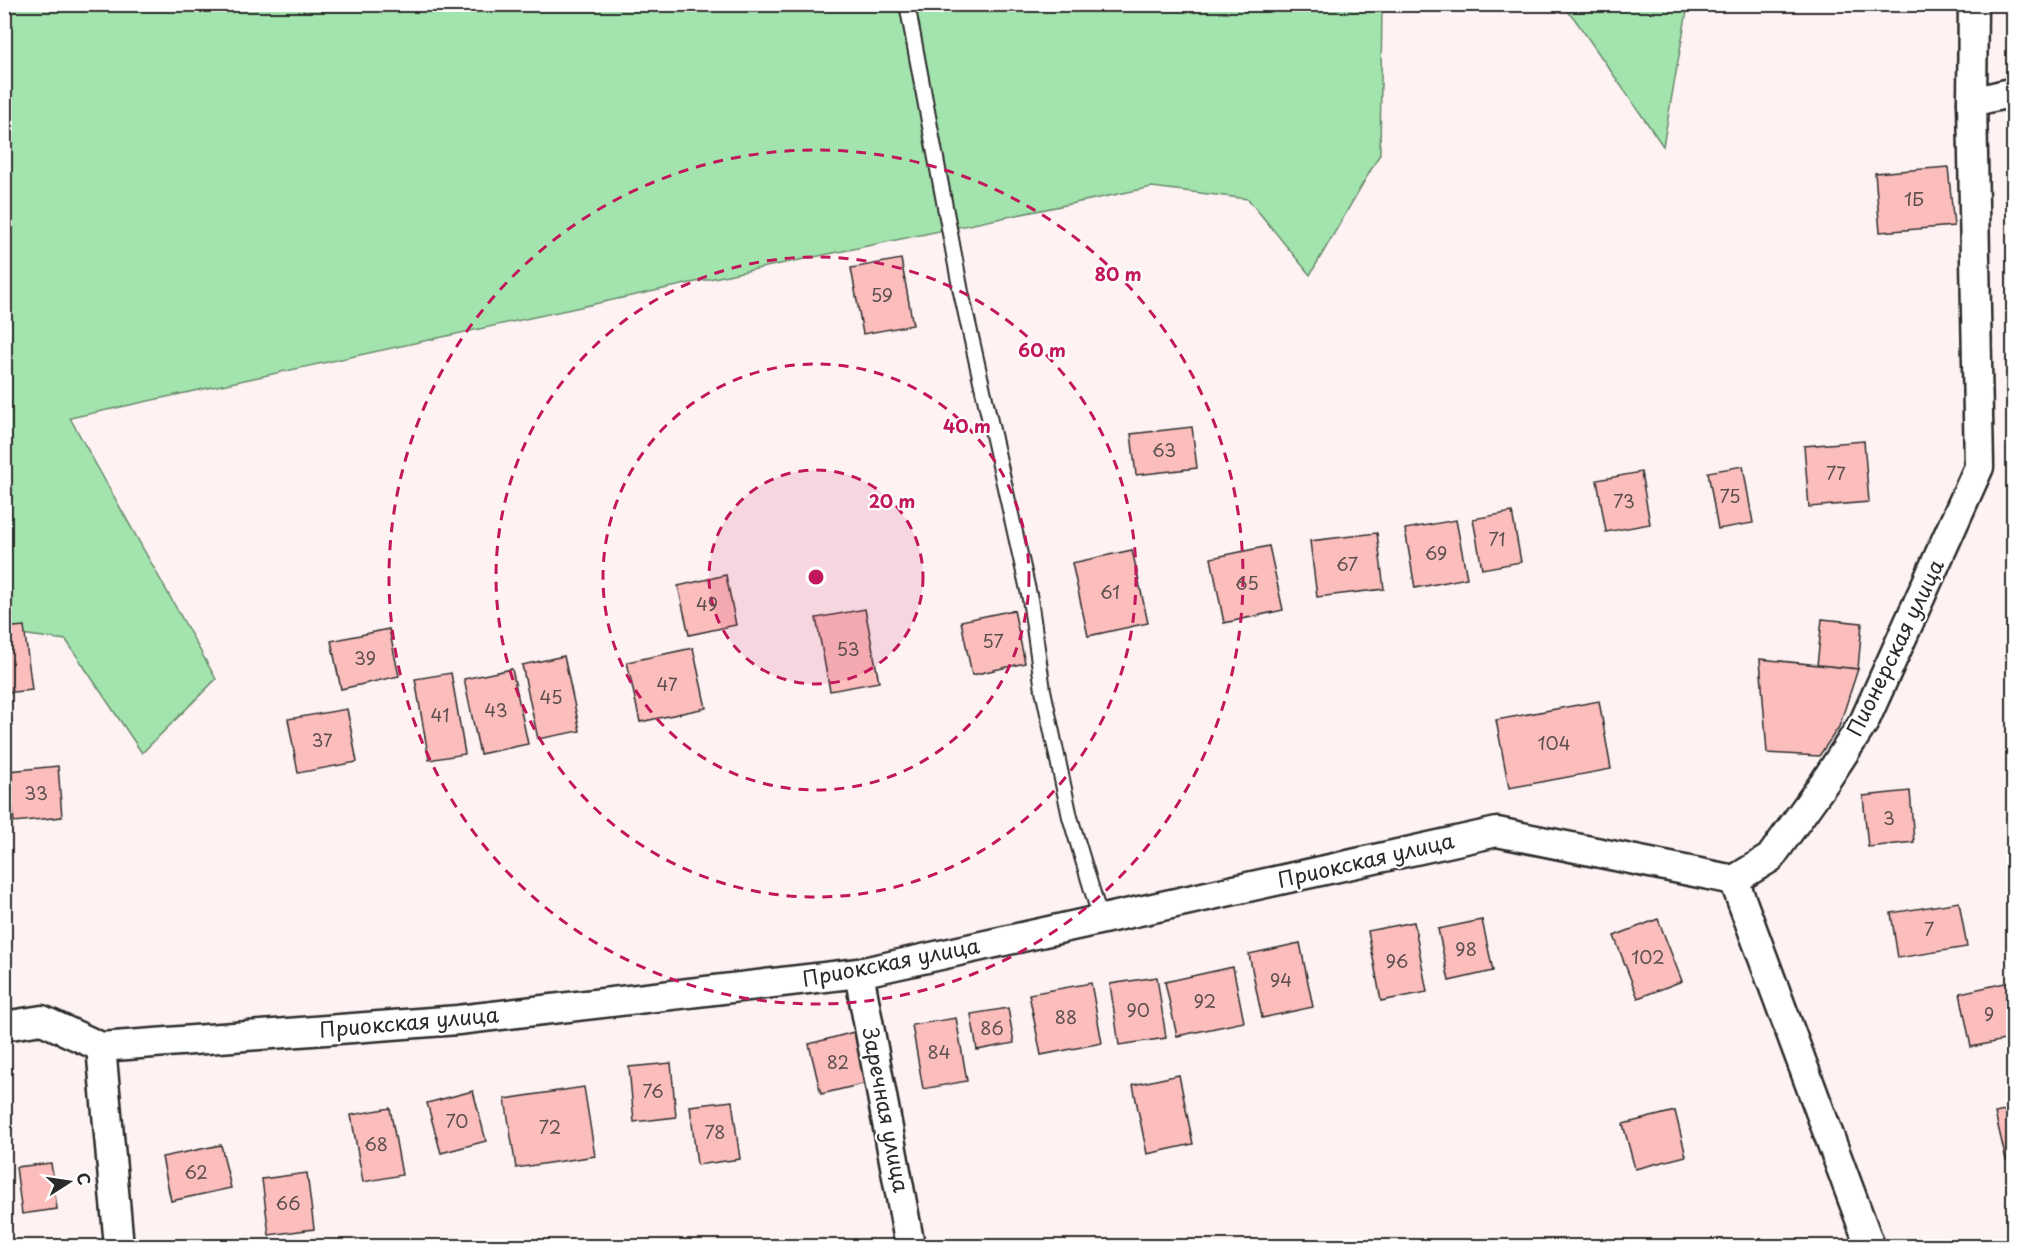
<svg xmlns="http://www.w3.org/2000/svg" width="2018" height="1251" viewBox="0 0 2018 1251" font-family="'Playpen Sans',sans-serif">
	<rect width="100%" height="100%" fill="#fef2f2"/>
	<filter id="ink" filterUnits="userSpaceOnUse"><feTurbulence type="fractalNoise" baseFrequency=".0167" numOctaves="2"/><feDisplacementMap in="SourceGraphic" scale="12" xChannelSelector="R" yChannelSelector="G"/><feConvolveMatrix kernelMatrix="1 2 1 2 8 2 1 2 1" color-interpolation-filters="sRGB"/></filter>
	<g filter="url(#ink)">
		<g fill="#a3e4ae" stroke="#67886c" stroke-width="1.5">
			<polygon points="5,5 1382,5 1380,154 1310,275 1248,199 1152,187 737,273 70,418 216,679 142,753 66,640 5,632"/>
			<polygon points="1560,5 1688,5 1663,146 1574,18"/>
		</g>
		<g fill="#fbbebd" stroke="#2b2b2b" stroke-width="1.5">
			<polygon points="1948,167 1954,226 1880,232 1875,173"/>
			<polygon points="901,259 913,325 863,334 851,268"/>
			<polygon points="1192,427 1197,468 1136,475 1131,434"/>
			<polygon points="1864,441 1869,502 1809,507 1804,446"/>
			<polygon points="1743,466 1753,523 1718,529 1708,472"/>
			<polygon points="1641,472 1650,524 1606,532 1597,480"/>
			<polygon points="1512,512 1521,562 1482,569 1473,519"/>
			<polygon points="1456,520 1467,578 1415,588 1405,529"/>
			<polygon points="1377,533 1384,589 1317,597 1310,541"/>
			<polygon points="1269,546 1283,610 1224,623 1211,558"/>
			<polygon points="1132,550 1148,623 1088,636 1072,563"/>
			<polygon points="726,575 736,625 689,635 678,586"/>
			<polygon points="865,609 879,682 830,691 816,618"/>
			<polygon points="1014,610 1025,663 972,675 961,621"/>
			<polygon points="1822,619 1862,623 1858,669 1817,666"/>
			<polygon points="24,626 32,690 4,693 4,628"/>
			<polygon points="389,629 399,676 341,689 331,641"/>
			<polygon points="693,648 706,708 640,722 627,662"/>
			<polygon points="564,656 580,731 538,739 522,665"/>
			<polygon points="1760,659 1858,669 1839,727 1819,756 1767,753"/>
			<polygon points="512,669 528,744 480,754 464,679"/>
			<polygon points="451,673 465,754 429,760 415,679"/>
			<polygon points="1599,701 1611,769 1509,788 1496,720"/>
			<polygon points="347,709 357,762 298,773 288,719"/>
			<polygon points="58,766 62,817 14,822 9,771"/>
			<polygon points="1910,791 1914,842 1868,847 1863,796"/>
			<polygon points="1959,902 1967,947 1898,958 1891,913"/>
			<polygon points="1658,919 1682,981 1638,998 1614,936"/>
			<polygon points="1482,920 1493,971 1449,981 1438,929"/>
			<polygon points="1414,922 1427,992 1381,1001 1368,931"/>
			<polygon points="1300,943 1313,1007 1262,1018 1249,954"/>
			<polygon points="1233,967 1244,1022 1177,1036 1165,982"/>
			<polygon points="1157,977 1166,1038 1119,1045 1110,984"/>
			<polygon points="2014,981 2014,1038 1971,1047 1960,993"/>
			<polygon points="1091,983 1102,1043 1041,1055 1029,994"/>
			<polygon points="1008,1008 1014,1043 977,1050 971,1014"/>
			<polygon points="956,1018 967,1081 923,1089 912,1025"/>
			<polygon points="854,1032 867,1083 821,1094 809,1044"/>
			<polygon points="671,1063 676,1117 634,1122 629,1067"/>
			<polygon points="1179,1075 1193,1144 1147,1154 1133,1085"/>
			<polygon points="584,1087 595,1156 516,1168 505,1099"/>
			<polygon points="473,1091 486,1141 441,1153 427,1103"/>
			<polygon points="732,1101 740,1159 697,1165 690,1106"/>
			<polygon points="390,1108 402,1175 363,1182 351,1115"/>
			<polygon points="2014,1109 2014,1158 2006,1160 1995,1113"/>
			<polygon points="1675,1111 1686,1156 1635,1169 1623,1124"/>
			<polygon points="221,1145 231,1188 171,1201 162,1157"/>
			<polygon points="51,1163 57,1209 22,1214 16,1167"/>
			<polygon points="307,1173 314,1229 269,1235 262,1179"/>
		</g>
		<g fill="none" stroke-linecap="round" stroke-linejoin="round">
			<defs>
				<polyline id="service" points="907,4 961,292 1030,599 1043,690 1070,817 1101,920"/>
				<g id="minor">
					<polyline points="1972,102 1973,4"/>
					<polyline points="1734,880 1770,858 1826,780 1864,722 1979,467 1972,102 2014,92"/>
					<polyline points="1734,880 1870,1246"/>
					<polyline points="859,973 910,1246"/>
					<polyline points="4,1026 42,1020 101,1047 458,1020 859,973 1497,832 1734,880"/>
					<polyline points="101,1047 119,1246"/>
				</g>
			</defs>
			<use href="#service" stroke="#2b2b2b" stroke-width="18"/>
			<use href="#minor" stroke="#2b2b2b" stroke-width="33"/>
			<use href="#service" stroke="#fff" stroke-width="14"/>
			<use href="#minor" stroke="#fff" stroke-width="28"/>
		</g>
	</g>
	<circle cx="816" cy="577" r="107" fill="#c2185b" fill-opacity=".12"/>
	<g fill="none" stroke="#c2185b" stroke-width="3" stroke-dasharray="10 8">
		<circle cx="816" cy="577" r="107"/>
		<circle cx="816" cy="577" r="213"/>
		<circle cx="816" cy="577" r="320"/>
		<circle cx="816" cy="577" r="427"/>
	</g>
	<g text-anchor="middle" stroke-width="4.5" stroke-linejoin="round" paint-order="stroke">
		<g font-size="18" fill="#5f5050">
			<text x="1914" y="206">1Б</text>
			<text x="882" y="302">59</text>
			<text x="1164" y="457">63</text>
			<text x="1836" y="480">77</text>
			<text x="1730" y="503">75</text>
			<text x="1624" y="508">73</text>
			<text x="1497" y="546">71</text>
			<text x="1436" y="560">69</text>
			<text x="1347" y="571">67</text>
			<text x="1247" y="590">65</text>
			<text x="1110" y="599">61</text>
			<text x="707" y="611">49</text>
			<text x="993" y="648">57</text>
			<text x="848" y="656">53</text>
			<text x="365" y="665">39</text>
			<text x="667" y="691">47</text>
			<text x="551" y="704">45</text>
			<text x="496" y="717">43</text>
			<text x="440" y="722">41</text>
			<text x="322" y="747">37</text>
			<text x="1554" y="750">104</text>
			<text x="36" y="800">33</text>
			<text x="1889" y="825">3</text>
			<text x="1929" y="936">7</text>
			<text x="1466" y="956">98</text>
			<text x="1648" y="964">102</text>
			<text x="1397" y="968">96</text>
			<text x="1281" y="987">94</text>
			<text x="1205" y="1008">92</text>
			<text x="1138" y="1017">90</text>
			<text x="1989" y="1021">9</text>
			<text x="1066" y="1024">88</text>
			<text x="992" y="1035">86</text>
			<text x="939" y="1059">84</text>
			<text x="838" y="1069">82</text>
			<text x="653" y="1098">76</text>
			<text x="457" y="1128">70</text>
			<text x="550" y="1134">72</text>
			<text x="715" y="1139">78</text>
			<text x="376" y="1151">68</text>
			<text x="196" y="1179">62</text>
			<text x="288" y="1210">66</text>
		</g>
		<g font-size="21" fill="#2b2b2b" stroke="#fff">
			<text transform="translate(1896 648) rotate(-64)" y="7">Пионерская улица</text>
			<text transform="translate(1366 861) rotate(-13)" y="7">Приокская улица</text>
			<text transform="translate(891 963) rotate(-11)" y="7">Приокская улица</text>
			<text transform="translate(409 1023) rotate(-5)" y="7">Приокская улица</text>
			<text transform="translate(885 1110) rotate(79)" y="7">Заречная улица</text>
		</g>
	</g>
	<circle cx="816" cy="577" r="9" fill="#c2185b" stroke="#fff" stroke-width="3"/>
	<g font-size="18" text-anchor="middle" font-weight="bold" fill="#c2185b" stroke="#fff" stroke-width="4.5" stroke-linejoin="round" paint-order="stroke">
		<text x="1118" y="281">80 m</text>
		<text x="1042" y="357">60 m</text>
		<text x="967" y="433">40 m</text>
		<text x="892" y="508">20 m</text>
	</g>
	<rect width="2018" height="1251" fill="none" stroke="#fff" stroke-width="24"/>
	<rect x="12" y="12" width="1994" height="1227" fill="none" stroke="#2b2b2b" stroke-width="2" filter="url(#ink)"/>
	<g transform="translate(69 1182) rotate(78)" stroke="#ffffff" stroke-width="4.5" paint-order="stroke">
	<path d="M0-4.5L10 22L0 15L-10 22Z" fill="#2b2b2b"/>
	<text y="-9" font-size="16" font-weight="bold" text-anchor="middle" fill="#2b2b2b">С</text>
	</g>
</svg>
